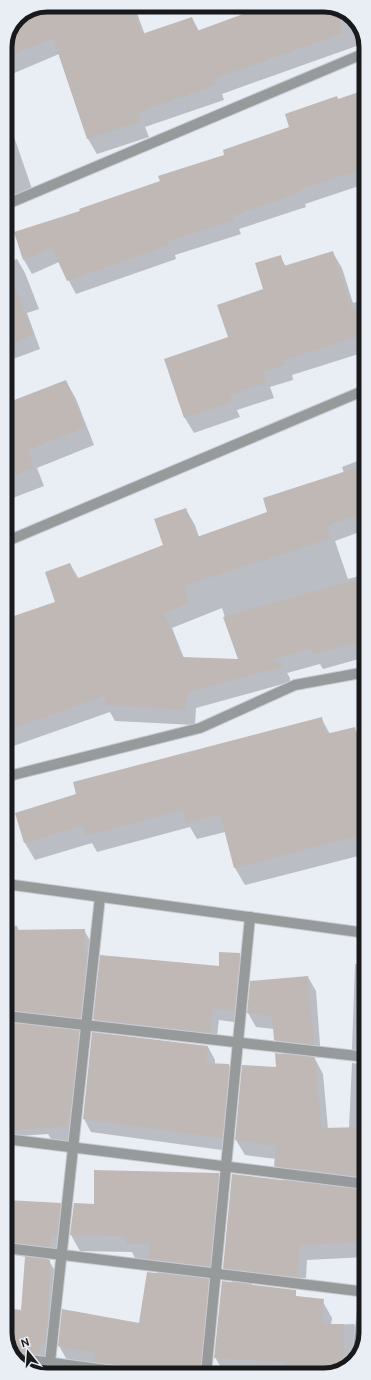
<svg xmlns="http://www.w3.org/2000/svg" width="371" height="1380" viewBox="0 0 371 1380" font-family="Ubuntu,sans-serif">
	<rect width="100%" height="100%" fill="#e9edf4"/>
	<g fill="#0003" fill-rule="evenodd">
		<polygon points="47,5 134,5 145,35 192,18 199,31 330,5 352,16 365,38 365,43 222,94 224,100 145,127 149,137 97,154 88,139 59,54 5,77 5,46 17,17"/>
		<polygon points="365,91 365,184 305,204 306,207 239,229 241,234 175,255 176,259 76,294 59,262 32,274 24,260 15,233 81,211 161,182 290,128 337,97 338,100"/>
		<polygon points="5,106 11,124 10,125 32,189 5,198"/>
		<polygon points="333,253 342,268 353,303 365,299 365,352 292,375 293,380 270,387 274,398 237,410 240,417 194,433 185,418 166,359 229,338 264,290 280,256 286,267"/>
		<polygon points="17,259 25,273 39,309 27,313 40,349 5,362 5,263"/>
		<polygon points="66,381 76,399 94,445 37,468 44,486 5,501 5,405"/>
		<path d="M365 458V530L335 541 348 579 366 574V657L323 669 320 664 287 673 290 678V682L196 708 195 725 115 721 110 712 5 749V620L56 602 70 564 79 579 164 545 186 510 195 525 199 537 269 513 344 473 342 467ZM222 608 239 660 184 658 172 628Z"/>
		<polygon points="321,718 330,734 354,728 364,745 366,751 366,854 245,885 235,868 225,832 197,839 190,827 97,852 92,843 35,860 25,843 16,814"/>
		<polygon points="6,925 17,926 19,931 84,930 93,946 89,1034 79,1032 88,1048 77,1142 54,1144 48,1134 6,1137"/>
		<polygon points="239,954 246,966 241,1023 219,1020 216,1044 101,1031 94,1019 101,956 220,967"/>
		<polygon points="355,964 366,965 366,1257 307,1260 306,1278 253,1277 252,1285 243,1284 323,1302 332,1318 331,1325 354,1324 363,1340 357,1359 333,1374 250,1374 224,1373 215,1357 233,1283 224,1268 284,1181 275,1166 276,1159 245,1155 236,1140 284,1055 275,1040 274,1029 256,1027 248,1013 308,977 316,991 321,1058 314,1057 323,1074 328,1129 349,1128 352,1063 361,1064 352,1049"/>
		<polygon points="208,1047 215,1060 215,1064 229,1065 236,1078 229,1151 91,1132 84,1119"/>
		<polygon points="218,1174 227,1189 219,1282 208,1281 216,1294 208,1374 102,1375 97,1366 67,1360 59,1346 140,1324 158,1274 150,1260 136,1260 132,1252 80,1251 71,1235 95,1205"/>
		<polygon points="6,1201 60,1204 68,1217 58,1260 48,1259 58,1276 47,1369 36,1368 40,1374 19,1364 6,1342 6,1309 22,1312 26,1257 15,1255 11,1256 8,1259 6,1259"/>
	</g>
	<g fill="#c0b8b5">
		<polygon points="47,5 132,6 142,34 192,17 197,31 243,14 240,5 330,5 334,7 343,33 214,79 216,85 138,112 141,121 87,139 53,38 5,58 5,46 17,18"/>
		<polygon points="365,90 365,168 298,190 299,193 232,216 234,220 168,241 169,245 67,281 52,248 23,260 14,232 80,211 79,209 160,181 158,176 224,155 223,150 289,127 285,114 337,96 338,99"/>
		<polygon points="333,251 352,310 365,306 365,334 284,360 286,365 263,372 266,383 230,395 232,402 184,418 164,359 228,337 217,305 263,289 255,263 281,255 284,266"/>
		<polygon points="5,268 8,268 33,335 5,346"/>
		<polygon points="66,380 85,427 28,450 34,468 5,479 5,398 8,397 9,402"/>
		<polygon points="365,465 365,512 327,526 331,538 184,586 189,603 164,613 182,657 238,659 223,617 366,577 366,640 313,654 311,648 267,661 281,662 282,667 187,692 186,710 105,705 105,696 5,731 5,619 55,602 45,572 70,563 76,579 163,545 154,519 186,508 197,537 267,512 263,498"/>
		<polygon points="322,717 326,734 355,727 366,768 366,834 234,868 220,814 186,823 183,810 86,835 84,825 24,843 15,813 76,794 73,782"/>
		<polygon points="85,929 85,953 87,954 80,1018 6,1010 6,930"/>
		<polygon points="219,952 240,953 234,1011 213,1008 210,1033 93,1019 100,955 219,966"/>
		<polygon points="308,976 314,1045 274,1040 272,1016 247,1013 250,981"/>
		<polygon points="6,1022 79,1031 70,1117 68,1117 68,1126 6,1131"/>
		<polygon points="92,1032 208,1046 206,1063 229,1064 222,1138 83,1119"/>
		<polygon points="275,1053 315,1058 321,1128 366,1127 366,1177 274,1166 276,1146 235,1140 242,1065 276,1067"/>
		<polygon points="94,1170 219,1173 210,1266 149,1259 148,1258 150,1244 126,1244 127,1236 70,1235 74,1203 94,1204"/>
		<polygon points="232,1174 366,1190 366,1242 299,1245 297,1277 223,1268"/>
		<polygon points="6,1200 61,1203 57,1235 51,1235 51,1247 6,1242"/>
		<polygon points="25,1257 50,1260 48,1307 49,1307 45,1344 41,1343 39,1355 16,1352 12,1352 6,1342 6,1308 21,1310"/>
		<polygon points="147,1272 209,1279 200,1374 143,1374 141,1369 138,1368 94,1362 95,1353 58,1346 62,1309 139,1323"/>
		<polygon points="222,1281 296,1290 296,1296 324,1299 321,1324 344,1324 344,1351 342,1368 338,1371 312,1368 311,1374 285,1374 286,1362 214,1358"/>
		<polygon points="21,1365 37,1367 36,1372"/>
	</g>
	<g fill="none" stroke-linecap="round" stroke-linejoin="round">
		<defs>
			<g id="minor">
				<polyline points="5,205 365,53"/>
				<polyline points="5,542 365,390"/>
				<polyline points="5,777 200,728 295,685 366,672"/>
				<polyline points="6,1016 366,1057"/>
				<polyline points="6,1139 366,1184"/>
				<polyline points="6,1248 366,1292"/>
				<polyline points="15,1358 137,1374"/>
				<polyline points="357,1359 366,1285"/>
				<polyline points="50,1362 100,897"/>
				<polyline points="206,1374 250,917"/>
			</g>
			<polyline id="tertiary" points="6,884 366,933"/>
		</defs>
		<use href="#minor" stroke="#c8cbd1" stroke-width="12"/>
		<use href="#tertiary" stroke="#c8cbd1" stroke-width="12"/>
		<use href="#minor" stroke="#969a9b" stroke-width="10"/>
		<use href="#tertiary" stroke="#969a9b" stroke-width="10"/>
	</g>
	<path d="M0 0H371V1380H0ZM47 12H324A35 35 0 0 1 359 47V1333A35 35 0 0 1 324 1368H47A35 35 0 0 1 12 1333V47A35 35 0 0 1 47 12Z" fill="#e9edf4" fill-rule="evenodd"/>
	<path fill="none" stroke="#18191b" stroke-width="5" d="M47 12H324A35 35 0 0 1 359 47V1333A35 35 0 0 1 324 1368H47A35 35 0 0 1 12 1333V47A35 35 0 0 1 47 12Z"/>
	<g transform="translate(28 1352) rotate(343)" stroke="#e9edf4" stroke-width="3" paint-order="stroke">
	<path d="M0-3L7 15L0 10L-7 15Z" fill="#18191b"/>
	<text y="-6" font-size="11" font-weight="bold" text-anchor="middle" fill="#18191b">N</text>
	</g>
</svg>
